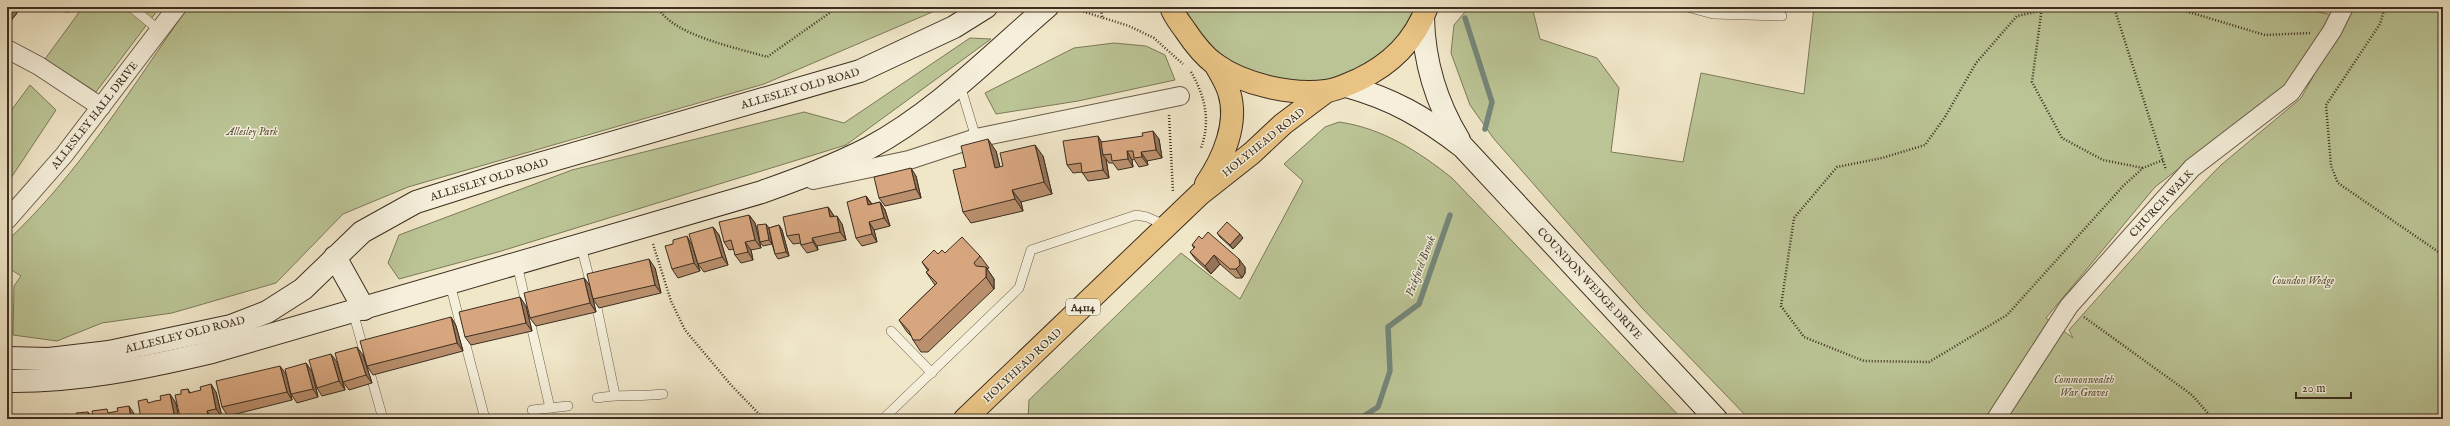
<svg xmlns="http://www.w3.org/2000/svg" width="2450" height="426" viewBox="0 0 2450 426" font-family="'IM FELL English',serif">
	<rect width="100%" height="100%" fill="#f0e6c8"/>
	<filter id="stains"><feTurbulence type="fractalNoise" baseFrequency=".005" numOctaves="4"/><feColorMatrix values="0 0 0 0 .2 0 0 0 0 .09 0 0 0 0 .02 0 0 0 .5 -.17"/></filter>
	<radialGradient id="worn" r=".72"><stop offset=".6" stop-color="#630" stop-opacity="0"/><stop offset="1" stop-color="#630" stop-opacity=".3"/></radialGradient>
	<g fill="#bbc495" stroke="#7c795a">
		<polygon points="83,7 160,7 96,92 45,59"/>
		<path d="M188 7H944L764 84 408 187 343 214 276 283 172 313 102 323 57 341 13 335 14 286 21 276 7 267V241C79 174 132 87 188 7Z"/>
		<path d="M1184 7H1417C1414 17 1408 25 1402 33 1364 85 1297 96 1241 69 1215 58 1198 30 1184 7Z"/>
		<polygon points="1469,7 1532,7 1540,39 1597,58 1619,88 1611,152 1683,162 1701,73 1804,94 1814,7 2297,7 2332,15 2320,38 2284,87 2155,187 2046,318 2073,338 2069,330 2167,220 2221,165 2301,98 2352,7 2443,7 2443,419 1749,419 1643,309 1494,139 1470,105 1451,53 1454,25"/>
		<polygon points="970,38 991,39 846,145 498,252 399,279 388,263 399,235 572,170 804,112 844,123"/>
		<polygon points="1114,43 1146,46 1165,55 1175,80 1078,101 996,114 985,93 1074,48"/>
		<polygon points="30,85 56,110 7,184 7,116"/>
		<path d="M1339 122C1382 128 1418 151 1452 178L1682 419H1028L1029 400 1181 253 1240 299 1303 181 1284 164 1325 127Z"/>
	</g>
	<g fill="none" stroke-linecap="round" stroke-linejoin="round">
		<g stroke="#748679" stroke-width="5.5">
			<polyline points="1465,18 1492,102 1485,129"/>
			<polyline points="1359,419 1378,407 1390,371 1388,327 1419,304 1450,215"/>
		</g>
		<defs>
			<g id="lane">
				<polyline points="131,7 159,30"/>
				<polyline points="1687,7 1713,14 1782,16"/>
				<polyline points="67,8 68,7"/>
				<polyline points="960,85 976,138"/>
				<polyline points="581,246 597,308 615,395"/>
				<polyline points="517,264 550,408"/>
				<polyline points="450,284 485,419"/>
				<polyline points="353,312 383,419"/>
				<polyline points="891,331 932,373"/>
				<path d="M597 398C619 394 641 397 663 394"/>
				<polyline points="532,410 568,406"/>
				<polyline points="883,419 1019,288 1031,250 1136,215 1147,217 1167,226"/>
			</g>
			<g id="street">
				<polyline points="7,49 39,66 101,107"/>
				<polyline points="813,180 909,160 976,138 1180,96"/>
				<polyline points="7,220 64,155 177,7"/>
				<polyline points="1996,419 2069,306 2192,168 2291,92 2332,31 2344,7"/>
			</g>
			<g id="secondary">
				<path d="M1423 18C1424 62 1436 102 1459 140"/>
				<path d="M1346 86C1393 99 1424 117 1463 147L1716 419"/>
				<polyline points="335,257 364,309"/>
				<polyline points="7,358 49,359 109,352 231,326 267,312 303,289 362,232 416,202 501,175 860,71 954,27 986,7"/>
				<path d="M7 381C77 382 144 368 212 352L762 192C798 179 834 166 869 148 936 112 990 56 1047 7"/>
			</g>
			<g id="highway">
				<path d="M1171 7C1174 16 1180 23 1185 30 1193 42 1204 56 1215 64 1244 85 1291 95 1326 91 1337 90 1348 84 1358 80 1391 64 1414 42 1427 7"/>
				<path d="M1206 184C1223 159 1239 123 1229 92 1226 82 1220 73 1215 64"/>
				<polyline points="965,419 1200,194 1252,153 1283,124 1327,91"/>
			</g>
		</defs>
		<use href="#lane" stroke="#695c4a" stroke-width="10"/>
		<use href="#street" stroke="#695c4a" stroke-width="20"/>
		<use href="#secondary" stroke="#3c2e20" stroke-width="24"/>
		<use href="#highway" stroke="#3c2e20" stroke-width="24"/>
		<g stroke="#3c2e20" stroke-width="2.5" stroke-dasharray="1 2" stroke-linecap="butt">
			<path d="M658 7C671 35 738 48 767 57L838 7"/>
			<polyline points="1069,7 1129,26 1154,38 1183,64"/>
			<polyline points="1100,7 1103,19"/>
			<polyline points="2042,7 2032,82 2062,138 2103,160 2143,168"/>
			<polyline points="2114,7 2166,170"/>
			<polyline points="2172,7 2265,35 2310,33"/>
			<polyline points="2385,7 2380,24 2326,105 2331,166 2338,183 2443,255"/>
			<polyline points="2040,11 2017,16 1976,63 1945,117 1925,145 1882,158 1837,167 1794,218 1781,306 1804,337 1864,361 1929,362 2007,315 2124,185 2143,168 2163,160"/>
			<path d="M1191 72C1205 96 1211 121 1201 148"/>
			<polyline points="1169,115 1173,192"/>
			<polyline points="653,244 671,301 685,330 731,385 764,419"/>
			<polyline points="2084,317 2192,395 2213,419"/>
		</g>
		<use href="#lane" stroke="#f5efdb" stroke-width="9"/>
		<use href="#street" stroke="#f5efdb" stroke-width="18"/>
		<use href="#secondary" stroke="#f5efdb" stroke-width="22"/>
		<use href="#highway" stroke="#e8c384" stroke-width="22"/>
	</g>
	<g fill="#b98f6d" stroke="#3c2e20">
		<polygon points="7,7 25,7 22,11 17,8 16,10 17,13 10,22 7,20"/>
		<polygon points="1159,139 1162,158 1147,161 1148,165 1139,167 1134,159 1132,160 1133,167 1118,170 1113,163 1109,163 1106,159 1109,178 1088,181 1082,172 1073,173 1067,165 1102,142"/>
		<polygon points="996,151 1000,167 1043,156 1052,194 1021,202 1023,211 971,223 963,212 966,167"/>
		<polygon points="916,176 921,198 885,206 879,198"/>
		<polygon points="866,196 872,204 880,202 885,210 890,226 874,230 877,242 862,246 856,238"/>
		<polygon points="828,207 834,216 842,224 846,240 817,246 818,250 807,253 801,245 801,243 793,244 787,236"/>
		<polygon points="749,215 755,223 761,248 751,250 753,260 741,263 735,255 734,249 729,250 724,242"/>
		<polygon points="779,225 782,230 789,256 778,259 775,254 772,244 763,246 760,242 769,228"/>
		<polygon points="713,227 719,235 728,265 704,272 698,264 694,251 700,271 678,278 672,269 692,244"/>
		<polygon points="1217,233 1243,238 1233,249 1220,237"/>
		<polygon points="1202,239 1245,267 1245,273 1242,278 1236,278 1220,264 1211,274 1196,260 1190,252 1194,248 1192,245"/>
		<polygon points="945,253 980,256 989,268 987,269 994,279 994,289 928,352 921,352 913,340 912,337 907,332 899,320 935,285 926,272 928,271 922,262 938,254"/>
		<polygon points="655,268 661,293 599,308 593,299"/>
		<polygon points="584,278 590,286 596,312 536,326 530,318"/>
		<polygon points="526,306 532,331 471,345 465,337"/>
		<polygon points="451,317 456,326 463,351 373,375 367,366"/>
		<polygon points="363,355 372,383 349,390 343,382"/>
		<polygon points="337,362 345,390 322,396 317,388"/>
		<polygon points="306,363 312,372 318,397 297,403 291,394 287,377 292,400 228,416 222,407"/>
		<polygon points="188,389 190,393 216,392 222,417 214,419 181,419 180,417 181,394"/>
	</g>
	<g fill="#967459" stroke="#3c2e20">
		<polygon points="9,7 17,7 17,8 16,10 17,13 10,22 7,18 7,10"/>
		<polygon points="19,7 25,7 22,11"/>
		<polygon points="1153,131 1159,139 1162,158 1156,150"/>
		<polygon points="1098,136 1103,144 1103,155 1106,159 1109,178 1103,170"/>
		<polygon points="988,139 996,151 1003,180 995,168"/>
		<polygon points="1035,145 1043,156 1052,194 1044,182"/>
		<polygon points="1127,151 1132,160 1133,167 1128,159"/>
		<polygon points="1141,152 1147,161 1148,165 1142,157"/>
		<polygon points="911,168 916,176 921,198 916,189"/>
		<polygon points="1012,190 1021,202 1023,211 1015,199"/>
		<polygon points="866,196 872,205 868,205"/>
		<polygon points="880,202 885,210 890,226 884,218"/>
		<polygon points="828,207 834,216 836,225 830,217"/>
		<polygon points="749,215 755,223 761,248 755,240"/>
		<polygon points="837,216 842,224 846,240 840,232"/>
		<polygon points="869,222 874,230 877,242 872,234"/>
		<polygon points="766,224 769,228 772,244 769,240"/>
		<polygon points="779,225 782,230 789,256 786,252"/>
		<polygon points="713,227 719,235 728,265 722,257"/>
		<polygon points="1240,234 1243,238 1233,249 1230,245"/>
		<polygon points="687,236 692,245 700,271 694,263"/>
		<polygon points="812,238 817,246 818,250 813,242"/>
		<polygon points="745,242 751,250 753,260 748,252"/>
		<polygon points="1214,255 1220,264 1211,274 1205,266"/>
		<polygon points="649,259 655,268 661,293 655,285"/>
		<polygon points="1239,259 1245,267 1245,273 1242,278 1236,269"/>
		<polygon points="986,267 994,279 994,289 986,277"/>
		<polygon points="584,278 590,286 596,312 590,303"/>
		<polygon points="520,297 526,306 532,331 526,323"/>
		<polygon points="451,317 456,326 463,351 457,343"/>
		<polygon points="357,347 363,355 372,383 366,375"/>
		<polygon points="331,354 337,362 345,390 339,381"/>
		<polygon points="306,363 312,372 318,397 313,389"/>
		<polygon points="280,366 286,374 292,400 287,392"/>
		<polygon points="211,384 216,392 222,417 216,409"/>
		<polygon points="170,394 176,403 179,419 175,419"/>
		<polygon points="129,406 135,415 136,419 131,419"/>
		<polygon points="207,411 212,419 209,419"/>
		<polygon points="88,412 93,419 89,419"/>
	</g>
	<g fill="#d7a67f" stroke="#3c2e20">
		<polygon points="1153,131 1156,150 1141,152 1142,157 1134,158 1133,151 1127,151 1128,159 1112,161 1111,154 1103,155 1101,142 1143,136 1142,133"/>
		<polygon points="1098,136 1103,170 1082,173 1081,163 1067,165 1063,141"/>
		<polygon points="988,139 995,168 1003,166 1000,153 1035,145 1044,182 1012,190 1015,199 963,212 953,170 966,167 961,146"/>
		<polygon points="911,168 916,189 879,198 874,177"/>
		<polygon points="866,196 868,205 880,202 884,218 869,222 872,234 856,238 847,202"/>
		<polygon points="828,207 830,217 837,216 840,232 812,238 813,242 801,245 799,234 787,236 783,217"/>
		<polygon points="749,215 755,240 745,242 748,252 735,255 731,240 724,242 719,222"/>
		<polygon points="1227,222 1240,234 1230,245 1217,233"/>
		<polygon points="766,224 769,240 760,242 757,225"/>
		<polygon points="779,225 786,252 775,254 769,228"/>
		<polygon points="713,227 722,257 698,264 689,234"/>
		<polygon points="1208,232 1239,259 1240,265 1236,269 1230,269 1214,255 1205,266 1190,252 1195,247 1192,245 1199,236 1202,239"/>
		<polygon points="687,236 694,263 672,269 665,246 673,244 673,240"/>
		<polygon points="962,237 980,256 974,263 976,266 986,267 986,277 920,340 913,340 909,331 899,320 937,283 926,272 929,270 922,262 934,250 938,254 942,250 945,253"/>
		<polygon points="649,259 655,285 593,299 587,274"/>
		<polygon points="584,278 590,303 530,318 524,293"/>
		<polygon points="520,297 526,323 465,337 459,312"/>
		<polygon points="451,317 457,343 367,366 360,341"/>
		<polygon points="357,347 366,375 343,382 335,353"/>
		<polygon points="331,354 339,381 317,388 309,360"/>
		<polygon points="306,363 313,389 291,394 285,369"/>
		<polygon points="280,366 287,392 222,407 216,381"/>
		<polygon points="211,384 216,409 207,411 209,419 192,419 191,414 180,417 175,395 181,394 181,390 188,389 189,393 201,390 200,387"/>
		<polygon points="170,394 175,419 141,419 138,401 147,399 148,403 155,401 161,400 160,396"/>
		<polygon points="129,406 131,419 93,419 92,411 107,409 108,413 118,411 117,408"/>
		<polygon points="88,412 89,419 51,419 50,418 66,414 66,418 77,416 76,413"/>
		<polygon points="7,418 41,419 7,419"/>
	</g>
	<g text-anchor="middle" stroke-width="3" stroke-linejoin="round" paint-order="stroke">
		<rect fill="#f5efdb" stroke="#746858" stroke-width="1" x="1066" y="299" width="34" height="16" rx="3"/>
		<g font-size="10" font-weight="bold" fill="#3c2e20">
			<text x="1083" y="311">A4114</text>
		</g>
		<g font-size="11" fill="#3c2e20" stroke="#f5efdb">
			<text transform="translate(800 88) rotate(-16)" y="4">ALLESLEY OLD ROAD</text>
			<text transform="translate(94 115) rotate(-52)" y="4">ALLESLEY HALL DRIVE</text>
			<text transform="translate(1263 142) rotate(-39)" y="4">HOLYHEAD ROAD</text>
			<text transform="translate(489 179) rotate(-17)" y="4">ALLESLEY OLD ROAD</text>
			<text transform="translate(2161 203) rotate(-47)" y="4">CHURCH WALK</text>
			<text transform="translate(1590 283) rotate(47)" y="4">COUNDON WEDGE DRIVE</text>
			<text transform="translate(185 334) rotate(-14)" y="4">ALLESLEY OLD ROAD</text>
			<text transform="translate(1022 365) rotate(-43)" y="4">HOLYHEAD ROAD</text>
		</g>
		<g font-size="11" font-style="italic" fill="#5c543d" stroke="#f5efdb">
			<text x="252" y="135">Allesley Park</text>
			<text x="2303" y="284">Coundon Wedge</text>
			<text x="2084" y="383">Commonwealth<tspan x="2084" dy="13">War Graves</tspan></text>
		</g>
		<g font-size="12" font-style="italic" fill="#545245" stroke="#f5efdb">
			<text transform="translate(1420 266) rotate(-69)" y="4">Pickford Brook</text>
		</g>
	</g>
	<rect width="2450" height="426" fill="none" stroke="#f0e6c8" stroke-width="24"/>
	<rect x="8" y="8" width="2434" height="410" fill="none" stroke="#3c2e20" stroke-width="2"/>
	<rect x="12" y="12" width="2426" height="402" fill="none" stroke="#3c2e20"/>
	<path d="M2296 392v6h55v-6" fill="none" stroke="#3c2e20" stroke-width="2"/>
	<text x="2302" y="392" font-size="12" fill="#3c2e20" stroke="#f5efdb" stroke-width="3" paint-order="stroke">20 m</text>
	<rect width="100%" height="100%" filter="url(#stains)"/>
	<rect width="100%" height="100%" fill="url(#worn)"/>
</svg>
